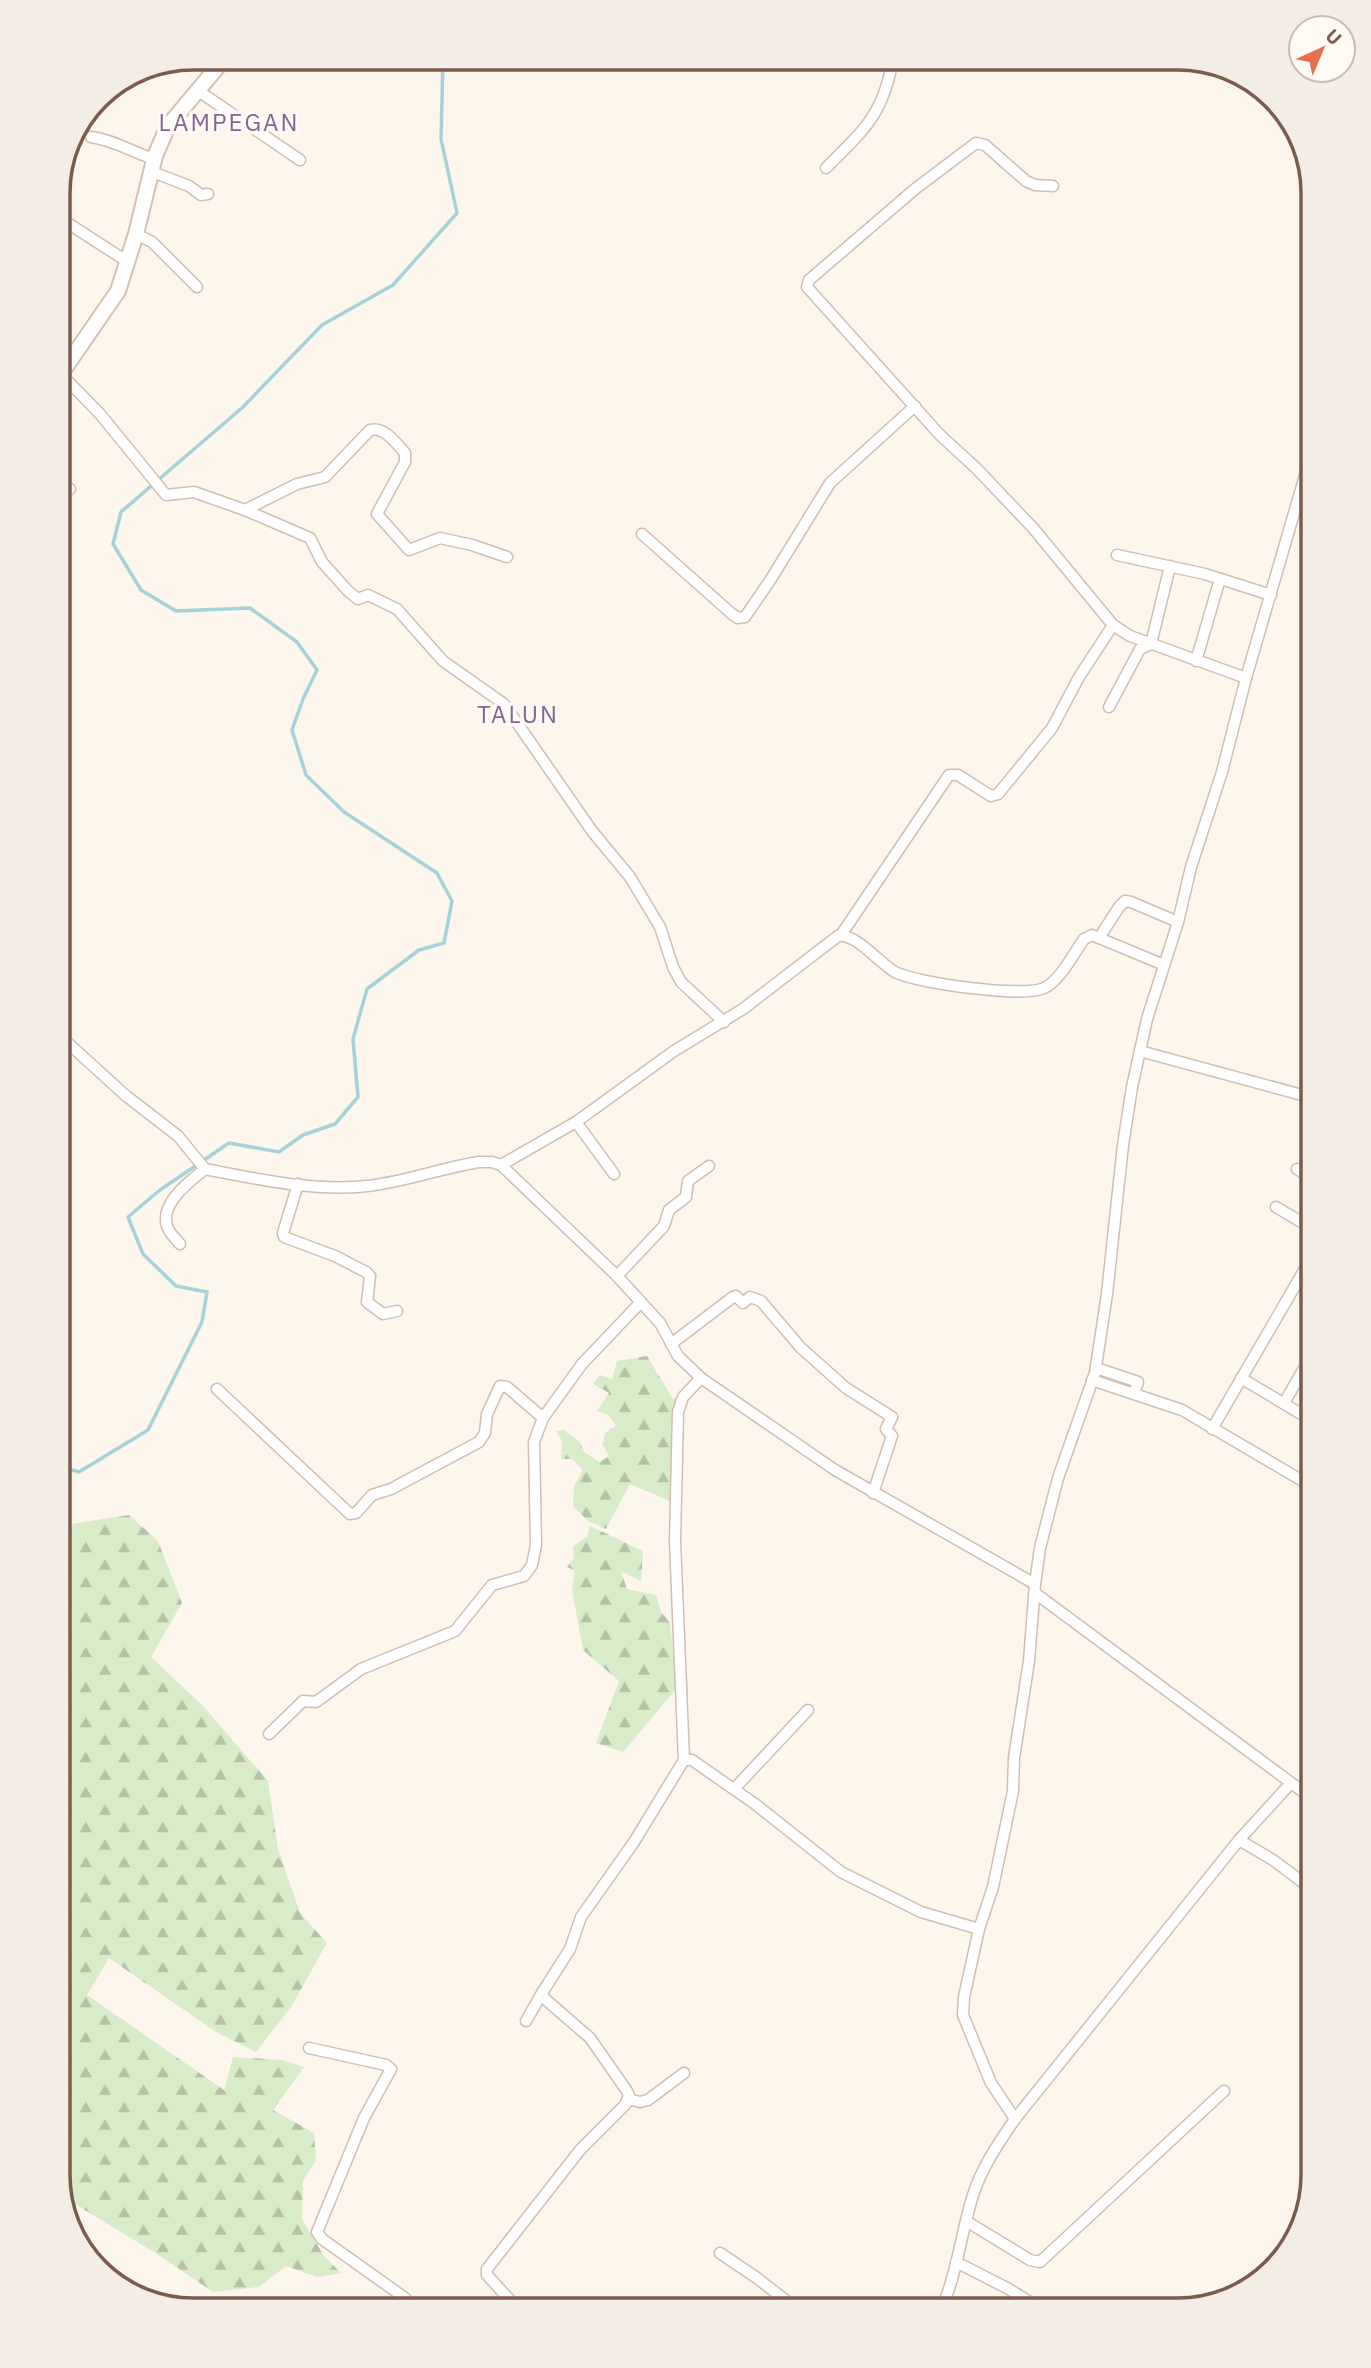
<svg xmlns="http://www.w3.org/2000/svg" width="1371" height="2368" viewBox="0 0 1371 2368" font-family="'IBM Plex Sans',sans-serif">
	<defs>
		<pattern id="forest-firs" width="22" height="20" patternUnits="userSpaceOnUse" patternTransform="scale(1.75)"><rect width="22" height="20" fill="#d8ecc9"/><path d="M5 1l3.5 6h-7zM16 11l3.5 6h-7z" fill="#b4c2a5"/></pattern>
	</defs>
	<rect width="100%" height="100%" fill="#fdf6ec"/>
	<g fill="url(#forest-firs)">
		<polygon points="647,1356 673,1399 682,1393 672,1502 630,1484 606,1529 588,1521 573,1506 574,1486 583,1470 572,1459 561,1459 562,1441 556,1431 564,1430 580,1442 584,1452 600,1462 609,1456 602,1444 606,1432 616,1426 608,1415 597,1411 609,1393 593,1384 600,1375 612,1379 617,1361"/>
		<polygon points="129,1515 158,1541 182,1603 151,1657 203,1706 268,1781 278,1849 300,1913 327,1943 291,2007 256,2052 216,2032 109,1958 87,1995 224,2090 233,2057 281,2060 304,2067 273,2110 314,2133 316,2160 303,2181 302,2219 324,2256 341,2273 317,2277 286,2266 259,2287 213,2292 154,2252 63,2197 58,2175 58,1837 70,1839 58,1829 58,1742 69,1726 58,1710 58,1526"/>
		<polygon points="590,1526 643,1551 641,1581 621,1571 627,1589 656,1595 661,1612 670,1623 677,1688 623,1752 596,1743 619,1681 583,1650 572,1590 575,1571 567,1567 574,1558 573,1546 587,1537"/>
	</g>
	<g fill="none" stroke-linecap="round" stroke-linejoin="round">
		<polyline stroke="#a5d3da" stroke-width="3.5" points="58,1466 79,1472 148,1430 202,1322 207,1292 176,1286 143,1254 128,1217 160,1190 229,1143 279,1152 303,1135 335,1124 358,1097 353,1039 367,989 419,950 444,943 452,901 437,873 344,812 306,775 292,730 303,699 317,670 297,642 250,608 176,611 141,590 113,544 121,512 243,407 322,325 393,285 457,213 441,139 443,58"/>
		<defs>
			<g id="street">
				<polyline points="197,90 300,160"/>
				<path d="M91 137C114 140 132 152 154 159"/>
				<path d="M826 168C864 130 884 114 893 58"/>
				<polyline points="150,171 189,186 201,195 208,194"/>
				<polyline points="1053,186 1035,185 1026,181 985,145 976,143 915,189 809,280 807,287 940,435 977,469 1033,528 1113,625 1130,636 1246,678"/>
				<polyline points="66,222 128,262"/>
				<polyline points="136,234 152,242 197,287"/>
				<path d="M61 374 100 414 166 495 194 492 245 510 297 484 325 477 370 430C384 426 396 443 405 453V462L377 514 409 550 440 538 472 545 507 557"/>
				<polyline points="58,501 70,489"/>
				<polyline points="245,510 310,538 322,562 348,591 358,599 368,595 397,609 443,661 504,704 592,831 630,877 660,927 673,967 681,982 724,1022"/>
				<polyline points="642,534 732,614 738,618 745,617 771,579 830,483 915,406"/>
				<polyline points="1117,555 1205,574 1271,595"/>
				<polyline points="1196,661 1220,579"/>
				<polyline points="1109,707 1140,649 1151,644 1170,566"/>
				<polyline points="841,935 949,775 958,775 991,796 998,794 1052,728 1079,677 1113,625"/>
				<polyline points="1099,938 1119,907 1125,901 1131,902 1178,922"/>
				<path d="M58 1034 125 1095 178 1136 205 1169C257 1179 315 1192 367 1186 405 1182 441 1168 479 1162H492L501 1165 617 1276 660 1323 678 1356 701 1378 835 1470 1035 1584"/>
				<polyline points="1140,1051 1313,1098"/>
				<polyline points="576,1122 614,1174"/>
				<path d="M501 1165 576 1122 674 1051 743 1009 838 936C856 933 879 963 895 972 916 983 1023 998 1044 988 1059 982 1074 953 1084 939L1092 935 1164 965"/>
				<polyline points="1297,1169 1313,1179"/>
				<polyline points="298,1184 283,1233 284,1237 335,1256 366,1272 370,1276 367,1302 383,1314 397,1311"/>
				<polyline points="1276,1207 1313,1229"/>
				<path d="M180 1244C175 1238 169 1233 167 1226 160 1203 190 1181 205 1169"/>
				<polyline points="617,1276 664,1226 669,1210 686,1197 688,1181 709,1166"/>
				<polyline points="671,1344 733,1297 736,1296 743,1303 750,1297 761,1301 801,1348 846,1388 892,1417 886,1429 892,1436 873,1493"/>
				<polyline points="1096,1368 1138,1382 1134,1393"/>
				<polyline points="1241,1378 1313,1421"/>
				<polyline points="1092,1380 1182,1410 1313,1487"/>
				<polyline points="217,1389 350,1514 356,1513 372,1495 391,1489 479,1442 485,1433 487,1414 500,1386 507,1387 543,1418"/>
				<polyline points="1284,1403 1313,1353"/>
				<polyline points="1212,1429 1313,1255"/>
				<polyline points="1035,1593 1313,1799"/>
				<polyline points="269,1734 303,1701 316,1702 361,1669 455,1631 492,1585 524,1576 532,1565 536,1545 534,1442 543,1418 582,1364 641,1302"/>
				<polyline points="684,1760 692,1760 755,1804 841,1872 921,1912 979,1929"/>
				<polyline points="1312,1777 1313,1778"/>
				<polyline points="734,1789 808,1710"/>
				<polyline points="1239,1840 1290,1784"/>
				<polyline points="526,2021 542,1993"/>
				<polyline points="309,2048 386,2065 391,2069 364,2118 317,2232 322,2239 405,2298 414,2310"/>
				<polyline points="628,2099 640,2102 648,2100 684,2073"/>
				<polyline points="1015,2119 991,2083 963,2015 964,1997 979,1929 993,1887 1013,1791 1014,1758 1029,1661 1035,1584 1040,1548 1058,1478 1095,1373 1107,1294 1123,1145 1132,1087 1147,1019 1178,922 1191,867 1222,772 1246,678 1313,448"/>
				<polyline points="966,2221 1030,2260 1040,2262 1224,2091"/>
				<polyline points="720,2253 757,2278 798,2310"/>
				<polyline points="956,2262 1007,2288 1043,2310"/>
				<polyline points="519,2310 487,2275 487,2269 580,2150 625,2105 629,2096 627,2091 590,2038 545,1999 542,1993 570,1949 581,1917 634,1842 684,1760 675,1541 678,1412 683,1397 701,1378"/>
				<path d="M941 2310C957 2274 961 2233 973 2195 982 2167 998 2144 1015 2119L1239 1840 1273 1860 1313 1890"/>
			</g>
			<polyline id="secondary" points="58,378 118,291 136,234 155,156 168,126 225,58"/>
		</defs>
		<use href="#street" stroke="#d1beb0" stroke-width="13"/>
		<use href="#secondary" stroke="#d6c0b0" stroke-width="18"/>
		<use href="#street" stroke="#fff" stroke-width="10"/>
		<use href="#secondary" stroke="#fff" stroke-width="14"/>
	</g>
	<g text-anchor="middle" stroke-width="7" stroke-linejoin="round" paint-order="stroke">
		<g font-size="24" letter-spacing="2" fill="#846695" stroke="#fffaf3">
			<text x="229" y="131">LAMPEGAN</text>
			<text x="518" y="723">TALUN</text>
		</g>
	</g>
	<path d="M0 0H1371V2368H0ZM193 70H1178A123 123 0 0 1 1301 193V2175A123 123 0 0 1 1178 2298H193A123 123 0 0 1 70 2175V193A123 123 0 0 1 193 70Z" fill="#f4ede6" fill-rule="evenodd"/>
	<path fill="none" stroke="#7a5c4d" stroke-width="3.5" d="M193 70H1178A123 123 0 0 1 1301 193V2175A123 123 0 0 1 1178 2298H193A123 123 0 0 1 70 2175V193A123 123 0 0 1 193 70Z"/>
	<g transform="translate(1322 49) rotate(44)"><circle r="33" fill="#fffaf3" stroke="#cabbb1" stroke-width="2"/>
	<path d="M0-5L12 26L0 18L-12 26Z" fill="#e76f51"/>
	<text y="-10" font-size="19" font-weight="bold" text-anchor="middle" fill="#7a5c4d">U</text>
	</g>
</svg>
